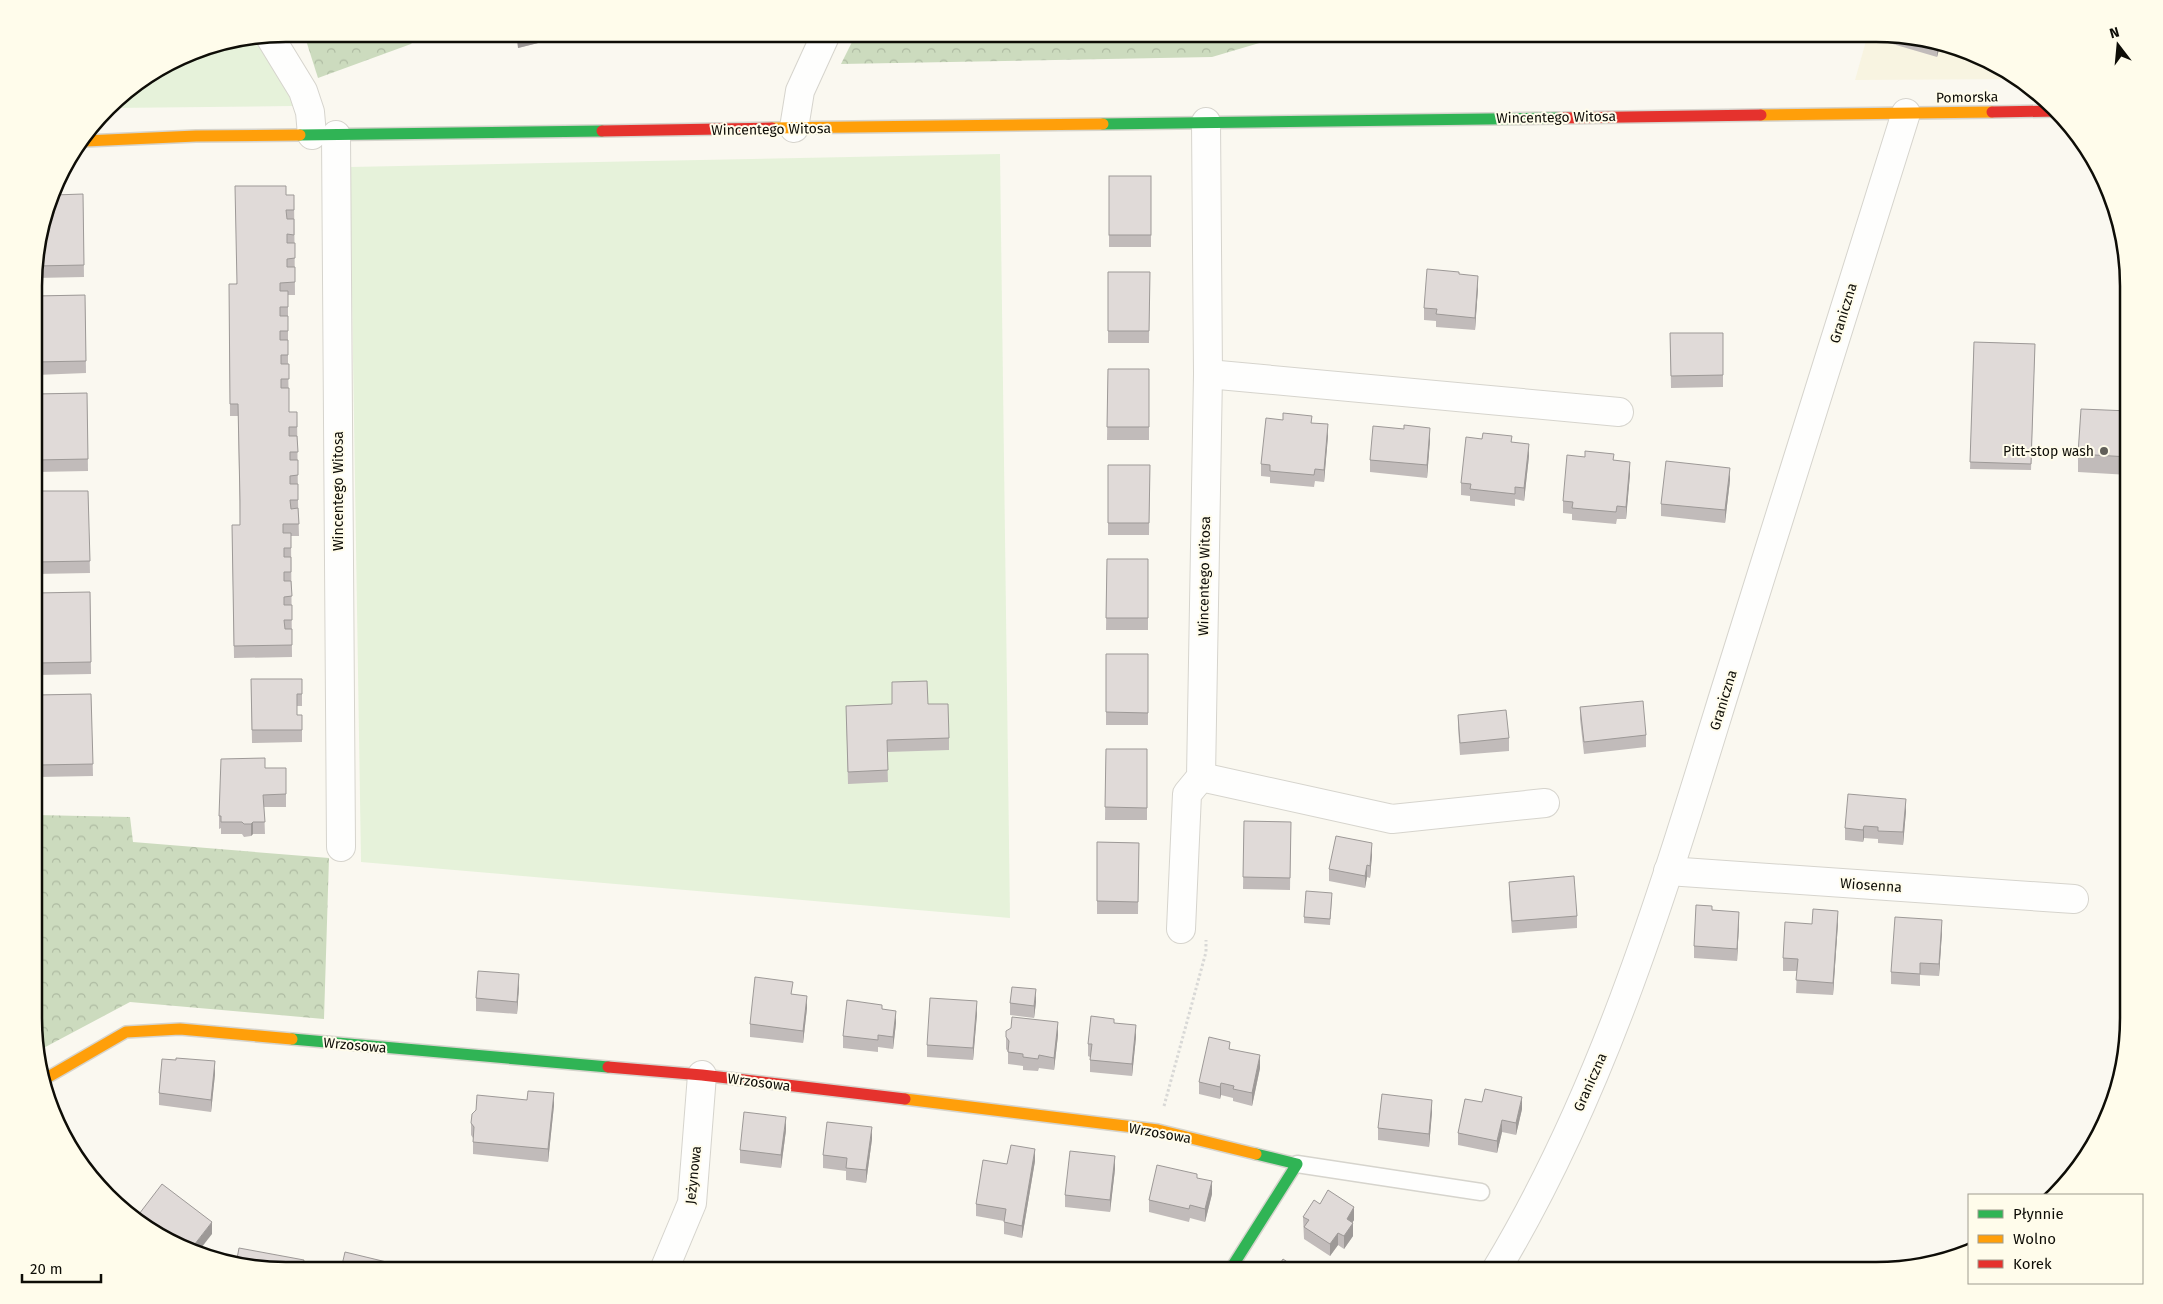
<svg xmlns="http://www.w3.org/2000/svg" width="2163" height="1304" viewBox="0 0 2163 1304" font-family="'Fira Sans',sans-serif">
	<defs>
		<pattern id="forest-crowns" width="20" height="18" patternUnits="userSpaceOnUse" patternTransform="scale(1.25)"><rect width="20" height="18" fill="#ccdbbe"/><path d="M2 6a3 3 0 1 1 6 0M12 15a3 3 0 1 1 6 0" fill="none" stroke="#aebba2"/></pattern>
	</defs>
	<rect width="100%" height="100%" fill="#faf8f0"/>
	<polygon fill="#f8f4e1" points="1868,34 1942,42 2003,68 2018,79 1855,80"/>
	<g fill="#e6f2da">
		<polygon points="267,38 293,106 111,108 120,97 190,53"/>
		<polygon points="1000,154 1010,918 361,862 350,167"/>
	</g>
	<g fill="url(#forest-crowns)">
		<polygon points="304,34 420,34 411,44 318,78"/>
		<polygon points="856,34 1290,34 1212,57 841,64"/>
		<polygon points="36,815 130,817 133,842 329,858 324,1019 130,1002 36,1052"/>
	</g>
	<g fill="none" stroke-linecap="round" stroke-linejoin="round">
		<defs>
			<polyline id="lane" points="1297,1164 1481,1192"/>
			<g id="street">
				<polyline points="270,37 303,91 310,112 312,135"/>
				<polyline points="794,128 800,91 826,34"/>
				<polyline points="336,135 341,847"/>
				<polyline points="1208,374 1619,412"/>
				<polyline points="1201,777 1392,819 1545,803"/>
				<polyline points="1668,871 2074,899"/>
				<polyline points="1181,929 1187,794 1201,777 1208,374 1206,122"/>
				<polyline points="664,1270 692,1203 702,1075"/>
				<path d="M1496 1270C1604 1091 1664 889 1725 691 1786 498 1846 305 1906 113"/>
			</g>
			<g id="fast">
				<polyline points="1103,124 1559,118"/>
				<polyline points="300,135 602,131"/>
				<polyline points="292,1039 608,1067"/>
				<polyline points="1230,1270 1297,1164 1256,1154"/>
			</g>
			<g id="slow">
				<polyline points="1761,115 1992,112"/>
				<polyline points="772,128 1103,124"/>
				<polyline points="85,141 196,136 300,135"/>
				<polyline points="43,1080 126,1032 180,1029 292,1039"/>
				<polyline points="905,1099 1158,1130 1256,1154"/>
			</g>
			<g id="jam">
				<polyline points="1992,112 2058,111"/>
				<polyline points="1559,118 1761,115"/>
				<polyline points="602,131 772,128"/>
				<polyline points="608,1067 702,1075 905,1099"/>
			</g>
		</defs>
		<use href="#lane" stroke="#d6d4cd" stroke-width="19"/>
		<use href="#street" stroke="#d6d4cd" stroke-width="30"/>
		<use href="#fast" stroke="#d6d4cd" stroke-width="14"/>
		<use href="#slow" stroke="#d6d4cd" stroke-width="14"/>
		<use href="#jam" stroke="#d6d4cd" stroke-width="14"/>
		<polyline stroke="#d8d8d6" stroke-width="3" stroke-dasharray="2.5 2.5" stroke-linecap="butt" points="1164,1106 1206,952 1206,940"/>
		<use href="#lane" stroke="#fefefd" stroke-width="16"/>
		<use href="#street" stroke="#fefefd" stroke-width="28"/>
		<use href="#fast" stroke="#30b455" stroke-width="11"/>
		<use href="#slow" stroke="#ff9f0a" stroke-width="11"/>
		<use href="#jam" stroke="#e5322d" stroke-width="11"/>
	</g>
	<g fill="#c1bbba">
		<polygon points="515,34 574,34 518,48"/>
		<polygon points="1879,34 1941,42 1937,57 1879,40"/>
		<rect x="1109" y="176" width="42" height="71"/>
		<polygon points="83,194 84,277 36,278 36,254"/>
		<polygon points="286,195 294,195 295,295 288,295 288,364 289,412 297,412 298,500 299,536 291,536 292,657 234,658 232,525 240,525 238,416 230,416 229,284 236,284"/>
		<polygon points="1108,272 1150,272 1149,343 1108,343"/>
		<polygon points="1478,288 1475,330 1436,327 1436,321 1424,320 1424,308"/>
		<polygon points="85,295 86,373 36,375 36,296"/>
		<polygon points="1670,333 1723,333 1723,387 1671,388"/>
		<polygon points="1974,342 2035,344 2031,470 1970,469"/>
		<polygon points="1108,369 1149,369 1149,440 1107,440"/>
		<polygon points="87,393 88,471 36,472 36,394"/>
		<polygon points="2129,411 2129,475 2078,472 2078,454"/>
		<polygon points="1312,423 1328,436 1324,482 1315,481 1314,487 1270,483 1270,477 1261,476 1261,464"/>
		<polygon points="1404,429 1430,440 1427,478 1370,472 1370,460"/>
		<polygon points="1482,439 1512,442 1529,456 1524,501 1515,499 1515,506 1470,501 1470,496 1461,495 1461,483"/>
		<polygon points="1585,457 1614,460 1630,474 1626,519 1617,519 1616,524 1572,520 1572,514 1563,513 1563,501"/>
		<polygon points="1108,465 1150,465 1149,535 1108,535"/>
		<polygon points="1730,480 1725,523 1661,516 1661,504"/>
		<polygon points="36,491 88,491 90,573 36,574"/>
		<rect x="2120" y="496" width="9" height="53"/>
		<polygon points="1107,559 1148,559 1148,630 1106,630"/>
		<polygon points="90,592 91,674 37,675 36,627"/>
		<rect x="1106" y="654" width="42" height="71"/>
		<polygon points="251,679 302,679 302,706 297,706 297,715 302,715 302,742 252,743"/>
		<polygon points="91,694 93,776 38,777 37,695"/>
		<polygon points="928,704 949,738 949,750 887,752 888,782 848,784 846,706"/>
		<polygon points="1580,707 1646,735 1646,747 1584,754 1580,719"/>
		<polygon points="1458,715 1509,738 1509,751 1460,755 1458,727"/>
		<polygon points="1106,749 1147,749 1147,820 1105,820"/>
		<polygon points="265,768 286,768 286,807 264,807 265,834 253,834 251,836 244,837 242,834 221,834 221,828 219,829 219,816"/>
		<polygon points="1906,811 1903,845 1878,843 1878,839 1864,838 1863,842 1845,840 1845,828"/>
		<polygon points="1244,821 1291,822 1290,890 1243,889"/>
		<polygon points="1097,842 1139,843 1138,914 1097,914"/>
		<polygon points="1372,855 1370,878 1367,877 1365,888 1329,881 1329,869"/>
		<polygon points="1509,882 1577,916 1577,928 1512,933 1509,894"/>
		<polygon points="1332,899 1330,925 1304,923 1304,917"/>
		<polygon points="1712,910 1739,924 1737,961 1694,958 1694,946"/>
		<polygon points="1838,923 1833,995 1796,993 1797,971 1783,971 1783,958 1812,924"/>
		<polygon points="1942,932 1939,976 1920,975 1920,986 1891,984 1891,972"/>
		<polygon points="519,987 517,1014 476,1011 476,998"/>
		<polygon points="793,994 807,1008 803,1043 750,1037 750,1024"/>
		<polygon points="1036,1002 1034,1018 1010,1015 1010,1003"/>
		<polygon points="882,1009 896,1023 893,1049 878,1047 878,1052 843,1048 843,1036"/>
		<polygon points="977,1014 973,1060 927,1057 927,1045"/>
		<polygon points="1114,1023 1136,1037 1132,1076 1090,1072 1090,1057 1088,1056 1088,1044"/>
		<polygon points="1058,1035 1054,1070 1039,1068 1038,1071 1023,1070 1023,1066 1008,1064 1008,1052 1006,1049 1006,1037"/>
		<polygon points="1230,1049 1260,1068 1252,1106 1233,1101 1233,1098 1221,1095 1220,1099 1199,1094 1199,1082"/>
		<polygon points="215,1074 211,1112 159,1105 159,1093"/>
		<polygon points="1482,1102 1522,1109 1516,1135 1502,1132 1497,1153 1458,1145 1458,1133"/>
		<polygon points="554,1105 548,1162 473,1154 473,1138 471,1135 471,1123"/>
		<polygon points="1432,1112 1429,1147 1378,1140 1378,1128"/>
		<polygon points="786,1130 781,1168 740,1163 740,1150"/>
		<polygon points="872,1139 866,1183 846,1180 846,1171 823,1168 823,1155"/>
		<polygon points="1035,1161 1022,1238 1004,1234 1004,1221 976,1216 976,1204 1007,1164"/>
		<polygon points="1115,1169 1110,1212 1065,1207 1065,1195"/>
		<polygon points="1197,1178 1212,1194 1205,1222 1190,1218 1189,1222 1149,1212 1149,1200"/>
		<polygon points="1320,1204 1354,1220 1352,1223 1353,1236 1344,1249 1338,1245 1330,1256 1304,1239 1303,1217"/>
	</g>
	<g fill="#9d9997">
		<polygon points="526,34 574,34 518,48 518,36"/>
		<polygon points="606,34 633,34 606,41"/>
		<polygon points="1937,42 1941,42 1937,57"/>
		<polygon points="1478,276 1478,288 1475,330 1475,318"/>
		<polygon points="1328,424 1328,436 1324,482 1324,470"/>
		<polygon points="1430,428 1430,440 1427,478 1427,465"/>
		<polygon points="1529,444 1529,456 1524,501 1524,488"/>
		<polygon points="1630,462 1630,474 1626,519 1626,507"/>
		<polygon points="1730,468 1730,480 1725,523 1725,510"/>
		<polygon points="1906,799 1906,811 1903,845 1903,832"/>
		<polygon points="253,822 253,834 251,836 251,824"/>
		<polygon points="1864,826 1864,838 1863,842 1863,830"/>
		<polygon points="1372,843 1372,855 1370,878 1370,866"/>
		<polygon points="1367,865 1367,877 1365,888 1365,876"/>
		<polygon points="1838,911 1838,923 1833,995 1833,983"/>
		<polygon points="1739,912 1739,924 1737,961 1737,949"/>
		<polygon points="1942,920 1942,932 1939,976 1939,964"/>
		<polygon points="519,974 519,987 517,1014 517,1002"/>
		<polygon points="1036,989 1036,1002 1034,1018 1034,1006"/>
		<polygon points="807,996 807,1008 803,1043 803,1031"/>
		<polygon points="977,1001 977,1014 973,1060 973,1048"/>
		<polygon points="896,1011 896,1023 893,1049 893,1037"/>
		<polygon points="1058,1022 1058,1035 1054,1070 1054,1058"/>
		<polygon points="1136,1025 1136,1037 1132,1076 1132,1064"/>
		<polygon points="1260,1055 1260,1068 1252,1106 1252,1093"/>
		<polygon points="215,1061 215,1074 211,1112 211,1100"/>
		<polygon points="1221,1083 1221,1095 1220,1099 1220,1087"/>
		<polygon points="554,1093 554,1105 548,1162 548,1149"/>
		<polygon points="1522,1097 1522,1109 1516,1135 1516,1123"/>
		<polygon points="1432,1100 1432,1112 1429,1147 1429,1134"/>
		<polygon points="786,1117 786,1130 781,1168 781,1155"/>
		<polygon points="1502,1120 1502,1132 1497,1153 1497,1141"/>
		<polygon points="872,1127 872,1139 866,1183 866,1170"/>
		<polygon points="1035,1149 1035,1161 1022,1238 1022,1226"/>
		<polygon points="1115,1156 1115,1169 1110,1212 1110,1200"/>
		<polygon points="1212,1181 1212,1194 1205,1222 1205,1209"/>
		<polygon points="1354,1207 1354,1220 1347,1231 1347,1219"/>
		<polygon points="212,1222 212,1234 198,1252 191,1249"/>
		<polygon points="1353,1223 1353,1236 1344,1249 1344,1236"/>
		<polygon points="1338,1233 1338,1245 1330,1256 1330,1244"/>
	</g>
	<g fill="#e0dad8" stroke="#9d9997">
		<rect x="1109" y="176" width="42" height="59"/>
		<polygon points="235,186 286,186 286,195 294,195 294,210 286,210 287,219 294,219 294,235 287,234 287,243 295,243 295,258 287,259 287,267 295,267 295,282 280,283 280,291 288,291 288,307 280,307 280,316 288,316 288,331 280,331 280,340 288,340 288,355 281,355 281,364 289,364 289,379 281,379 281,388 289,388 289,412 297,412 297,427 289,427 289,436 297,436 298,452 290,452 290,460 298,460 298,475 290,476 290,484 298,484 298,500 290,500 291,509 298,508 299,524 283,524 283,533 291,533 291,548 284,548 284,557 291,557 291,572 284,572 284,581 291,581 292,596 284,597 284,605 292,605 292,620 284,620 285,629 292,629 292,645 234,646 232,525 240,525 240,501 238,404 230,404 229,284 237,284"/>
		<polygon points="83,194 84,265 36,266 36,254 54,195"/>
		<polygon points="1427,269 1459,272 1459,274 1478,276 1475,318 1436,314 1437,309 1424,308"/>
		<polygon points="1108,272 1150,272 1149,331 1108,331"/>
		<polygon points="85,295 86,361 36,362 36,296"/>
		<polygon points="1670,333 1723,333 1723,375 1671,376"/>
		<polygon points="1974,342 2035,344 2031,464 1970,462"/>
		<polygon points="1108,369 1149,369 1149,427 1107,427"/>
		<polygon points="87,393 88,459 36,460 36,394"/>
		<polygon points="2081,409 2129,411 2129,457 2078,454"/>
		<polygon points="1283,413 1312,416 1311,423 1328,424 1324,470 1315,469 1314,475 1270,471 1270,465 1261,464 1266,418 1283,420"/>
		<polygon points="1404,425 1430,428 1427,465 1370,460 1373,426 1404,429"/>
		<polygon points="1483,433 1512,436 1511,442 1529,444 1524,488 1515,487 1515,494 1470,489 1471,484 1461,483 1466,437 1482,439"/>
		<polygon points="1585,451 1614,454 1613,460 1630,462 1626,507 1617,506 1616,512 1572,508 1573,502 1563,501 1567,455 1585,457"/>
		<polygon points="1666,461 1730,468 1725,510 1661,504"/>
		<polygon points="1108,465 1150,465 1149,523 1108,523"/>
		<polygon points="36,491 88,491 90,561 36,562"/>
		<rect x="2120" y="496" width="9" height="41"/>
		<polygon points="1107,559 1148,559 1148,618 1106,618"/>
		<polygon points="90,592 91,662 37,663 36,593"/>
		<polygon points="1106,654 1148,654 1148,713 1106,712"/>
		<polygon points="251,679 302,679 302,694 297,694 297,715 302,715 302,730 252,730"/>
		<polygon points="927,681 928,704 948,704 949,738 887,740 888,770 848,772 846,706 892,704 892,682"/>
		<polygon points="91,694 93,764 38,765 37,695"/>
		<polygon points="1643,701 1646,735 1584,742 1580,707"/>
		<polygon points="1506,710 1509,738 1460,743 1458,715"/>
		<polygon points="1106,749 1147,749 1147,808 1105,807"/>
		<polygon points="265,758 265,768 286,768 286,794 263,795 265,822 253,822 251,824 244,824 242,822 221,822 221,816 219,816 221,759"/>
		<polygon points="1848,794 1906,799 1903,832 1878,831 1878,827 1864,826 1863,830 1845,828"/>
		<polygon points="1244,821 1291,822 1290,878 1243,877"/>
		<polygon points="1336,836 1372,843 1370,866 1367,865 1365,876 1329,869"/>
		<polygon points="1097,842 1139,843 1138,902 1097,901"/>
		<polygon points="1574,876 1577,916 1512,921 1509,882"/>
		<polygon points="1306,891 1332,893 1330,919 1304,917"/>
		<polygon points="1696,905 1712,906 1712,910 1739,912 1737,949 1694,946"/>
		<polygon points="1813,909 1838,911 1833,983 1796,980 1798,959 1783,958 1785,922 1812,924"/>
		<polygon points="1895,917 1942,920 1939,964 1920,963 1920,974 1891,972"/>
		<polygon points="478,971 519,974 517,1002 476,998"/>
		<polygon points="755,977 793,982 791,994 807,996 803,1031 750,1024"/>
		<polygon points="1012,987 1036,989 1034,1006 1010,1003"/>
		<polygon points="930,998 977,1001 973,1048 927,1045"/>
		<polygon points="847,1000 882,1005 882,1009 896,1011 893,1037 878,1035 878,1040 843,1036"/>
		<polygon points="1091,1016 1114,1019 1114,1023 1136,1025 1132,1064 1090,1060 1092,1044 1088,1044"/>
		<polygon points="1012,1017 1058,1022 1054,1058 1039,1055 1038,1059 1023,1057 1023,1054 1008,1052 1009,1041 1006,1037 1006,1031 1011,1028"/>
		<polygon points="1209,1037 1230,1042 1229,1049 1260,1055 1252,1093 1233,1089 1234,1086 1221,1083 1220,1087 1199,1082"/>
		<polygon points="176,1058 215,1061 211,1100 159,1093 162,1059 176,1060"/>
		<polygon points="1485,1089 1522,1097 1516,1123 1502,1120 1497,1141 1458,1133 1465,1099 1482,1102"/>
		<polygon points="528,1091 554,1093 548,1149 473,1142 474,1127 471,1123 472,1114 476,1110 477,1095 527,1100"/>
		<polygon points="1382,1094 1432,1100 1429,1134 1378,1128"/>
		<polygon points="744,1112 786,1117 781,1155 740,1150"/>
		<polygon points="827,1122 872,1127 866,1170 846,1168 847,1158 823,1155"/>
		<polygon points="1011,1145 1035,1149 1022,1226 1004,1222 1006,1209 976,1204 983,1160 1007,1164"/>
		<polygon points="1070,1151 1115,1156 1110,1200 1065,1195"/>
		<polygon points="1157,1165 1197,1174 1197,1178 1212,1181 1205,1209 1190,1205 1189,1209 1149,1200"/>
		<polygon points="162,1184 212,1222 191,1249 160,1236 136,1218"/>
		<polygon points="1328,1190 1354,1207 1347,1219 1353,1223 1344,1236 1338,1233 1330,1244 1304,1227 1309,1220 1303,1217 1314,1200 1320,1204"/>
		<polygon points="239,1248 304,1260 302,1270 286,1270 236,1264"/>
		<polygon points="345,1252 399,1265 397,1270 332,1270 334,1263 342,1265"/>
		<polygon points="1283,1259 1299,1270 1276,1270"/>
	</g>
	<circle fill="#615f59" stroke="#fffceb" stroke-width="2" cx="2104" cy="451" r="5"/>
	<g text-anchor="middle" stroke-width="4" stroke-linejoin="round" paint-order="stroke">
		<g font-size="14" fill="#0e0d07" stroke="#fffceb">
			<text transform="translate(1967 97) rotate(-1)" y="5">Pomorska</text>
			<text transform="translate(1556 117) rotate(-1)" y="5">Wincentego Witosa</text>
			<text transform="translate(771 129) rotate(-1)" y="5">Wincentego Witosa</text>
			<text transform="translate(1843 313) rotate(-73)" y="5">Graniczna</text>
			<text transform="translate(338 491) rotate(-90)" y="5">Wincentego Witosa</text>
			<text transform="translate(1204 576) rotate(-89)" y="5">Wincentego Witosa</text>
			<text transform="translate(1723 700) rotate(-73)" y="5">Graniczna</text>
			<text transform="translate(1871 885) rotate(4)" y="5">Wiosenna</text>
			<text transform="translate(355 1045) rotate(5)" y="5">Wrzosowa</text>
			<text transform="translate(759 1082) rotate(7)" y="5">Wrzosowa</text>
			<text transform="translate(1590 1082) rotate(-66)" y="5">Graniczna</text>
			<text transform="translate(1160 1133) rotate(10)" y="5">Wrzosowa</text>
			<text transform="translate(693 1175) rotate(-84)" y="5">Jeżynowa</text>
		</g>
		<g font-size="14" fill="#0e0d07" stroke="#fffceb" text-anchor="end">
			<text x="2094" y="456">Pitt-stop wash</text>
		</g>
	</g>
	<path d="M0 0H2163V1304H0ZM286 42H1876A244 244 0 0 1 2120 286V1018A244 244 0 0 1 1876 1262H286A244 244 0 0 1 42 1018V286A244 244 0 0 1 286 42Z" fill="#fffceb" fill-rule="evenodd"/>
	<path fill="none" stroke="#0e0d07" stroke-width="2.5" d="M286 42H1876A244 244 0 0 1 2120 286V1018A244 244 0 0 1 1876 1262H286A244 244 0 0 1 42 1018V286A244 244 0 0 1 286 42Z"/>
	<rect x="1968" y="1194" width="175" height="90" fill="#fffceb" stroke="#9f9c90"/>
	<rect x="1978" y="1210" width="25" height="8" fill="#30b455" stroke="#9f9c90"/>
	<text x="2013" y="1219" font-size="15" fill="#0e0d07">Płynnie</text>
	<rect x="1978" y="1235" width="25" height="8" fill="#ff9f0a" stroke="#9f9c90"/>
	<text x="2013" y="1244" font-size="15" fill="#0e0d07">Wolno</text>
	<rect x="1978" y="1260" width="25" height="8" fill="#e5322d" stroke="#9f9c90"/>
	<text x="2013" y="1269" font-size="15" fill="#0e0d07">Korek</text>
	<g transform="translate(2118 45) rotate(344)" stroke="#fffceb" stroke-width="4" paint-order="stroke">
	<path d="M0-4L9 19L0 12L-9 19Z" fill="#0e0d07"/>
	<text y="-8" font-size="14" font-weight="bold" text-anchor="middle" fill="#0e0d07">N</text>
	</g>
	<path d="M22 1274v8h79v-8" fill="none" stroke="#0e0d07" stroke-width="2.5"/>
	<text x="30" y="1274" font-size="15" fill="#0e0d07" stroke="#fffceb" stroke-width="4" paint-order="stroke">20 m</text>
</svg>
